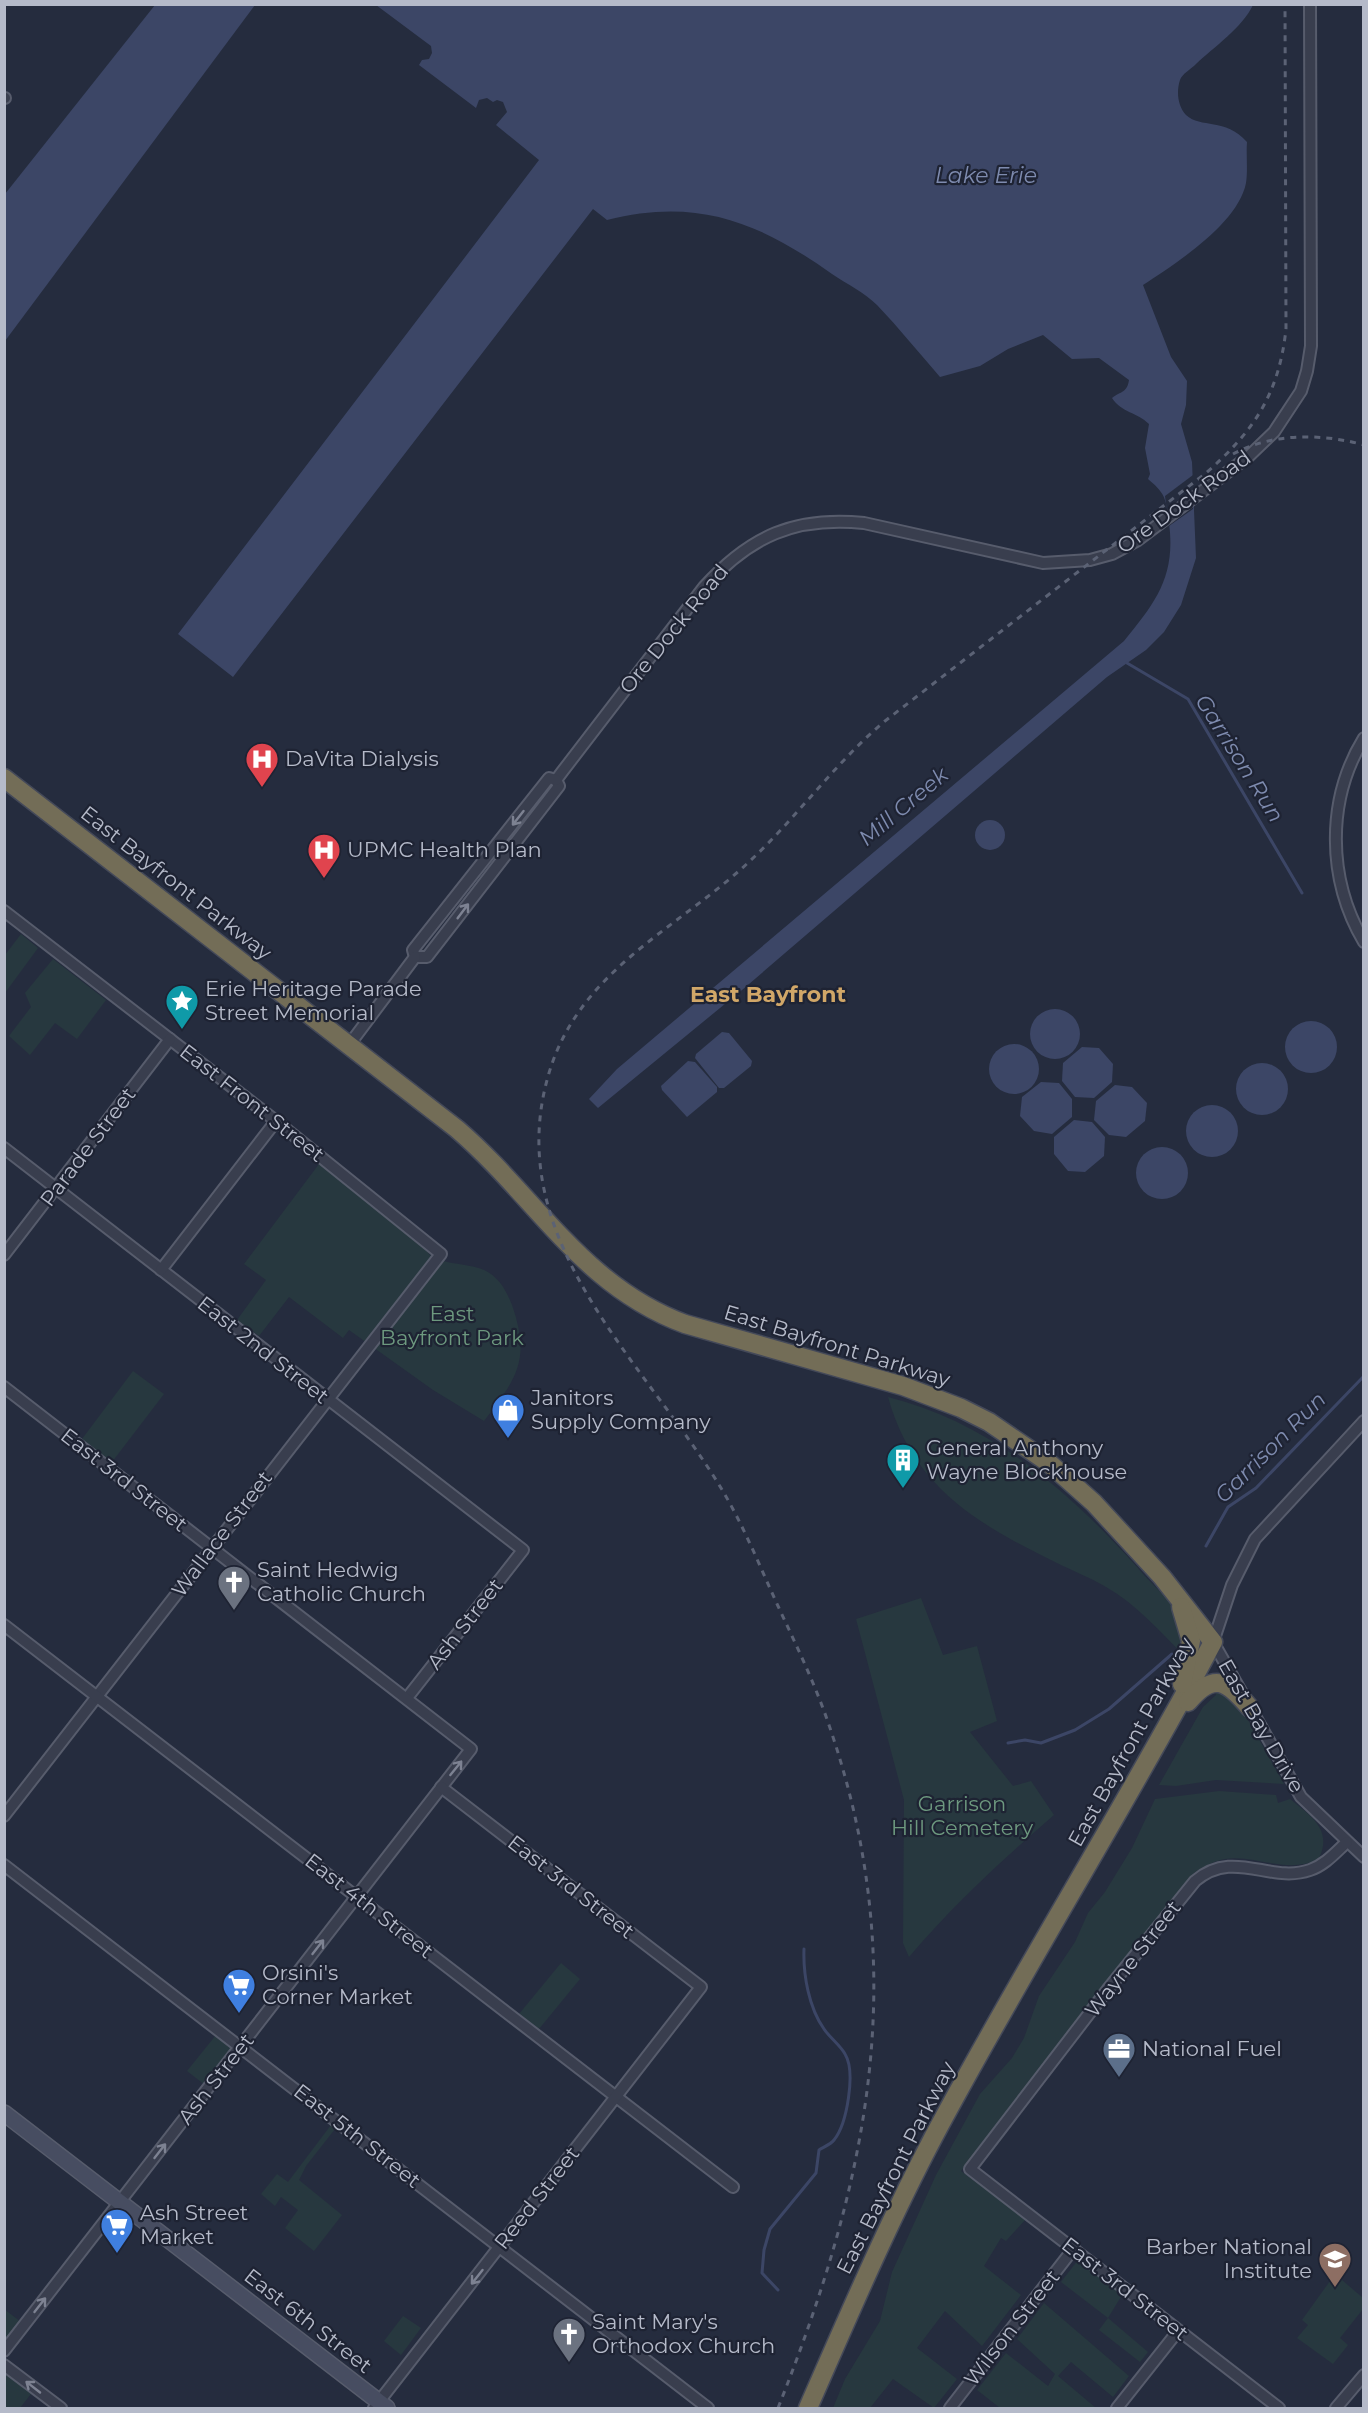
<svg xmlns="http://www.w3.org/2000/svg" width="1368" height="2413" viewBox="0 0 1368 2413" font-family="Montserrat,sans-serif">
	<rect width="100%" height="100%" fill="#252c3e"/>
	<g fill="#27383f">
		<polygon points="21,934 38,948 5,993 5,955"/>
		<polygon points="53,959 106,1000 77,1039 55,1023 30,1055 9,1036 31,1007 25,993"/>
		<path d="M319 1164 425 1246C427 1249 427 1252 429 1254 436 1264 469 1263 484 1270 499 1277 506 1290 512 1305 531 1360 517 1378 484 1421L433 1390 349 1330 343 1338 289 1297 259 1336 237 1320 266 1280 244 1264Z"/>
		<polygon points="133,1371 164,1394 112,1462 82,1439"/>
		<path d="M888 1397C989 1422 1069 1491 1137 1567 1150 1583 1169 1598 1179 1616 1184 1625 1183 1645 1184 1656 1160 1631 1137 1605 1106 1587 1091 1578 1073 1571 1057 1563 977 1524 913 1487 888 1397Z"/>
		<path d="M921 1598 943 1655 977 1646 997 1721 970 1732 1013 1786 1031 1781 1054 1815C1002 1860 953 1905 909 1957L903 1943 904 1800 856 1619Z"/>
		<polygon points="1216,1690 1242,1709 1284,1784 1216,1780 1176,1786 1159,1785 1203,1707 1216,1695"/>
		<path d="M1219 1791 1276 1795 1278 1803 1290 1799C1310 1815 1333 1830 1319 1858 1289 1876 1256 1854 1225 1859 1213 1861 1204 1867 1194 1873L961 2171 1026 2219 1006 2241 1001 2238 984 2266 1021 2295 982 2346 945 2311 917 2348 957 2379 934 2408 893 2379 870 2408H833L845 2379 880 2321 892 2272 936 2175 980 2094 1012 2058 1024 2038 1039 1996 1075 1942 1088 1913 1105 1892 1132 1848 1155 1799Z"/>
		<polygon points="561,1963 580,1979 539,2029 519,2014"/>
		<polygon points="216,2035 231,2049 205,2085 187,2071"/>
		<polygon points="331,2125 335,2129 306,2166 299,2180 342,2215 314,2251 285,2228 298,2210 281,2197 275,2206 261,2194 277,2174 288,2182"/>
		<polygon points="1078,2260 1122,2295 1108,2318 1148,2352 1140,2362 1099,2330 1108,2318 1061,2282"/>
		<polygon points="1335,2274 1363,2298 1363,2309 1340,2338 1348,2345 1333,2364 1297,2338 1308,2325 1302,2320"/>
		<polygon points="1044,2303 1129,2376 1113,2397 1071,2362 1058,2376 1096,2408 1000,2408 977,2390 1006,2353 1048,2386 1055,2374 1017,2339"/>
		<polygon points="4,2309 21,2322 4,2344"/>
		<polygon points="403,2316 421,2328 401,2355 384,2341"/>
		<polygon points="4,2373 31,2394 20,2408 5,2408"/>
	</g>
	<g fill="#3c4666">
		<polygon points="155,5 255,5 5,341 5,194"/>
		<path d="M376 5H1253C1242 28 1214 47 1196 64 1191 69 1182 74 1180 80 1176 92 1178 106 1186 115 1201 129 1225 117 1247 142 1246 155 1248 170 1246 183 1238 224 1175 264 1143 285L1171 357 1187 381 1186 405 1181 424 1192 462 1196 558 1181 605 1164 632 1146 650 1107 677 742 990 598 1108 589 1099 617 1069 1124 641C1156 602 1176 576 1169 523 1166 499 1166 494 1148 479L1150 474 1145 448 1149 424C1137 412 1122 413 1112 398 1121 391 1127 393 1129 380L1099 358 1072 359 1043 335 1008 349 980 366 940 377C919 353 899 328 877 305 865 293 847 284 832 274 759 222 697 197 607 220L593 209 233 677 178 634 539 160 496 125 507 112 503 102 497 100 493 102 487 98 479 100 476 108 419 65 422 60 429 59 432 53 431 46Z"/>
		<circle cx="990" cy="835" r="15"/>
		<circle cx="1055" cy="1034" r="25"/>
		<circle cx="1311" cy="1047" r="26"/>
		<polygon points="722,1032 729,1033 752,1061 751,1066 724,1088 719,1088 695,1058 696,1054"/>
		<circle cx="1014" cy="1069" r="25"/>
		<polygon points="1082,1047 1099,1048 1113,1064 1112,1082 1094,1098 1075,1097 1062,1081 1063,1063"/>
		<polygon points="688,1061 695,1062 717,1087 717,1092 687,1117 662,1090 661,1086"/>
		<circle cx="1262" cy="1089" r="26"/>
		<polygon points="1041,1082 1059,1083 1072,1099 1072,1117 1052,1134 1034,1131 1020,1116 1022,1097"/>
		<polygon points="1115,1085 1132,1087 1147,1103 1145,1121 1126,1137 1109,1135 1094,1120 1096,1101"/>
		<circle cx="1212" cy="1131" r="26"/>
		<polygon points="1074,1120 1092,1122 1105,1137 1104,1156 1085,1172 1068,1171 1054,1154 1054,1137"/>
		<circle cx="1162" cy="1173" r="26"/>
	</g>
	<polygon fill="#252c3e" points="1193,475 1193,509 1169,526 1165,496"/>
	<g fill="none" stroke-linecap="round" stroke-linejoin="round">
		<g stroke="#3c4666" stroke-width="3">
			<polyline points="1127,663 1188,699 1302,893"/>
			<polyline points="1206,1546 1228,1507 1256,1488 1364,1376"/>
			<polyline points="1008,1743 1025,1740 1041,1743 1075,1730 1109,1709 1172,1654"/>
			<path d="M778 2290 762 2273 764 2250 770 2229 816 2173 819 2150C824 2147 831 2144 834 2140 847 2124 856 2072 845 2054 840 2045 830 2038 824 2029 809 2008 803 1975 804 1949"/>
		</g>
		<defs>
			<g id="street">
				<polyline points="4,98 5,98"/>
				<path d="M1364 738C1326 800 1327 879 1364 942"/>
				<polyline points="4,911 276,1121 441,1254 4,1816"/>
				<path d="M415 957H427L559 786 556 780 562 772 704 587C750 536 795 516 864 523L1043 563 1090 560 1112 554 1138 540 1249 456 1274 432 1301 391 1307 371 1311 346 1310 4"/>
				<polyline points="415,957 413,950 549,778 556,780"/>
				<polyline points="349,1045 415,957"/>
				<polyline points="4,1148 523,1550 407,1698"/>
				<polyline points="4,1255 170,1039"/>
				<polyline points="161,1270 276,1121"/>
				<polyline points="4,1387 471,1749 4,2351"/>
				<polyline points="1364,1421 1255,1539 1232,1585 1213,1642 1301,1797 1364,1857"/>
				<polyline points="4,1625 733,2187"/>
				<polyline points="4,1865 708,2408"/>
				<polyline points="4,2365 61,2408"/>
				<polyline points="374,2408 701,1987 441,1787"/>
				<polyline points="950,2408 1074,2248"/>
				<polyline points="1117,2408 1178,2331"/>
				<path d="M1279 2408 970 2169 1108 1989 1195 1881C1234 1848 1270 1884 1310 1870 1325 1865 1336 1852 1347 1842"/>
				<polyline points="1336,2408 1364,2375"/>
			</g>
			<polyline id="secondary" points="4,2113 387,2408"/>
			<g id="highway">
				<path d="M4 778 457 1129C536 1197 582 1286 685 1324L903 1386 961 1408 989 1422 1049 1463 1094 1503 1162 1577 1213 1642C1124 1809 1023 1969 934 2136 887 2225 848 2317 808 2408"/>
				<polyline points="1181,1607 1191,1641 1182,1684"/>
				<path d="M1188 1702C1214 1671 1227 1681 1250 1708"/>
			</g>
		</defs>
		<use href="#street" stroke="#575c6c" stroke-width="14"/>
		<use href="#secondary" stroke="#575c6c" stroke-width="18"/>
		<use href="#highway" stroke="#444959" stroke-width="21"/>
		<use href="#street" stroke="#393e4e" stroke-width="10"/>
		<use href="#secondary" stroke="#474d61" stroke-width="15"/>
		<use href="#highway" stroke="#736d57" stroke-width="18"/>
		<g stroke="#5b6275" stroke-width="3" stroke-dasharray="6 6" stroke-linecap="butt">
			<path d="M1233 454C1272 433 1321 433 1364 445"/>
			<path d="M778 2408C869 2179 912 1972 831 1731 817 1688 797 1647 778 1606 761 1569 745 1529 724 1493 647 1363 499 1241 549 1073 580 969 678 929 751 860 798 816 835 763 885 721L1206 473C1254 431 1279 394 1286 329L1285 4"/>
		</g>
	</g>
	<defs><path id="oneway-shaft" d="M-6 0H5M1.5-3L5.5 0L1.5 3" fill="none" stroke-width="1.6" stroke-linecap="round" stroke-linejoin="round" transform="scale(1.5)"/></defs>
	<g stroke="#7d8292">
		<use href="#oneway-shaft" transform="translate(518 818) rotate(128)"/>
		<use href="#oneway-shaft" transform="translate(463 911) rotate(-53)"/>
		<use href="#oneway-shaft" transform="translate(456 1768) rotate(-51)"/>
		<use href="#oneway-shaft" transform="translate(318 1947) rotate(-52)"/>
		<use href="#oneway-shaft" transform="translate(160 2151) rotate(-52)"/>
		<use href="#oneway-shaft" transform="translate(477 2277) rotate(128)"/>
		<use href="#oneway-shaft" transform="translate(40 2305) rotate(-52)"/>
		<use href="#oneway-shaft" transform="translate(33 2387) rotate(-142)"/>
	</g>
	<defs>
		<symbol id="hospital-pin" viewBox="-11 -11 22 30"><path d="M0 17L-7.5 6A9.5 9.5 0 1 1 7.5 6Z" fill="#e0444e" stroke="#1e2333"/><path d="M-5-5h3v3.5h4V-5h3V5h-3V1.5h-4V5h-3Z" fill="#fff"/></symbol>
		<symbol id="sight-pin" viewBox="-11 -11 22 30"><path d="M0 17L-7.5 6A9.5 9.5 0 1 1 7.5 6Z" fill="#0f9aa8" stroke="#1e2333"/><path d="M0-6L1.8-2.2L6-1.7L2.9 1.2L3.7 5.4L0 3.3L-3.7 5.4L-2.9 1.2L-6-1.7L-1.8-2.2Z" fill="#fff"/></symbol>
		<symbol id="shop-pin" viewBox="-11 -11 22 30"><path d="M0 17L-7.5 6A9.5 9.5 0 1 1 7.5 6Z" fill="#3f7fe0" stroke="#1e2333"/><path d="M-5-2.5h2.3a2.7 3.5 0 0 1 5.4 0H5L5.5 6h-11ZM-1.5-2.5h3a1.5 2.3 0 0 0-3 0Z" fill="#fff"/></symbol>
		<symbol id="building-pin" viewBox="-11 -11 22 30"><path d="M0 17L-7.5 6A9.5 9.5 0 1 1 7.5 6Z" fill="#0f9aa8" stroke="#1e2333"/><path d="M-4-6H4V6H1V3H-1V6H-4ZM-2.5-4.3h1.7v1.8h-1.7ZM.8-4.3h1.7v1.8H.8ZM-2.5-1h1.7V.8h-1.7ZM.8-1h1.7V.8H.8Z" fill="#fff"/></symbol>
		<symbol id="church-pin" viewBox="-11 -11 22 30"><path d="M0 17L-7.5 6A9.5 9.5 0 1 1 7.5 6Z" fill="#6b7280" stroke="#1e2333"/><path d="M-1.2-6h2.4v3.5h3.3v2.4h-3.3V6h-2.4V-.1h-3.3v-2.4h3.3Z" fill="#fff"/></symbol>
		<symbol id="supermarket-pin" viewBox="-11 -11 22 30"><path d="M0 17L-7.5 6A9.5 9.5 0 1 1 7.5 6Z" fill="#3f7fe0" stroke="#1e2333"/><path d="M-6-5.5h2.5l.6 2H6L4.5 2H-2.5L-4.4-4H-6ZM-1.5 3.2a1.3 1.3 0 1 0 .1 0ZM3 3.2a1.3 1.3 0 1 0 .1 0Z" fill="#fff"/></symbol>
		<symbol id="office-pin" viewBox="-11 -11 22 30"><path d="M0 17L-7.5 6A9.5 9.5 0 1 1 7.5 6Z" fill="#5c6f8a" stroke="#1e2333"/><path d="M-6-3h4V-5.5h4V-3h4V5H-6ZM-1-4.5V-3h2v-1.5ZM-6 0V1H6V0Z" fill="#fff"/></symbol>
		<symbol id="university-pin" viewBox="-11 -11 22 30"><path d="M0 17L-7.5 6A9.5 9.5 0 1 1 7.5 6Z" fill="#8d6e63" stroke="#1e2333"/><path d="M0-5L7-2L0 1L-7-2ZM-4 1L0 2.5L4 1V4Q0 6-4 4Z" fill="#fff"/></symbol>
	</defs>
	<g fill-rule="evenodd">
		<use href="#hospital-pin" x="243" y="740" width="38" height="52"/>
		<use href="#hospital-pin" x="305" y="831" width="38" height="52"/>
		<use href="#sight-pin" x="163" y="982" width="38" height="52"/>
		<use href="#shop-pin" x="489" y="1391" width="38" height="52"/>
		<use href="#building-pin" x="884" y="1441" width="38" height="52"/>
		<use href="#church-pin" x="215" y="1563" width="38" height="52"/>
		<use href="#supermarket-pin" x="220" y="1966" width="38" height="52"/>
		<use href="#office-pin" x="1100" y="2030" width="38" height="52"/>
		<use href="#supermarket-pin" x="98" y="2206" width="38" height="52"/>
		<use href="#university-pin" x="1316" y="2240" width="38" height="52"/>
		<use href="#church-pin" x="550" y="2315" width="38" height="52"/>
	</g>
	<g text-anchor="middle" stroke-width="4.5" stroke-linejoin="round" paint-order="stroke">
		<g font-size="21" fill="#b5bac9" stroke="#1e2333">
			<text transform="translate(1184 502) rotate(-36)" y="7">Ore Dock Road</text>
			<text transform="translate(674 629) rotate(-51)" y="7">Ore Dock Road</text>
			<text transform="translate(176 883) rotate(38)" y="7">East Bayfront Parkway</text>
			<text transform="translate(252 1103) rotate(38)" y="7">East Front Street</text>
			<text transform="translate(88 1147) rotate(-53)" y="7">Parade Street</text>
			<text transform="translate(837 1346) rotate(17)" y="7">East Bayfront Parkway</text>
			<text transform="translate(263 1350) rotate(38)" y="7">East 2nd Street</text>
			<text transform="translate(124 1480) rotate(38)" y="7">East 3rd Street</text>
			<text transform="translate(222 1534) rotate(-53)" y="7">Wallace Street</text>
			<text transform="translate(465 1624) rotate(-52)" y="7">Ash Street</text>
			<text transform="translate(1261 1726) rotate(60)" y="7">East Bay Drive</text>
			<text transform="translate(1131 1742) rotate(-61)" y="7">East Bayfront Parkway</text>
			<text transform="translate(571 1887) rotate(38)" y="7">East 3rd Street</text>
			<text transform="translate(369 1906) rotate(38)" y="7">East 4th Street</text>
			<text transform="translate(1133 1959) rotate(-52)" y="7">Wayne Street</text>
			<text transform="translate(216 2079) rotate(-52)" y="7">Ash Street</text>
			<text transform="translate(357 2136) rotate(38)" y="7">East 5th Street</text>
			<text transform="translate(896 2168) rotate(-63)" y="7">East Bayfront Parkway</text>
			<text transform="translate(537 2198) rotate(-52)" y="7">Reed Street</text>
			<text transform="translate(1125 2289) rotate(38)" y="7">East 3rd Street</text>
			<text transform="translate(308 2321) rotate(38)" y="7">East 6th Street</text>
			<text transform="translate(1012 2328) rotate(-52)" y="7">Wilson Street</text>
		</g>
		<g font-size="21" fill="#b5bac9" stroke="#1e2333" text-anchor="start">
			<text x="285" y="766">DaVita Dialysis</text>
			<text x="347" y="857">UPMC Health Plan</text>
			<text x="205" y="996">Erie Heritage Parade<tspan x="205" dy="24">Street Memorial</tspan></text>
			<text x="531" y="1405">Janitors<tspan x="531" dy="24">Supply Company</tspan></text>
			<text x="926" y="1455">General Anthony<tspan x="926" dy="24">Wayne Blockhouse</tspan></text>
			<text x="257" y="1577">Saint Hedwig<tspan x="257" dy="24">Catholic Church</tspan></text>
			<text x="262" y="1980">Orsini's<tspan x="262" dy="24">Corner Market</tspan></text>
			<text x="1142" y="2056">National Fuel</text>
			<text x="140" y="2220">Ash Street<tspan x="140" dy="24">Market</tspan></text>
			<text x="1312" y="2254" text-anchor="end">Barber National<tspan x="1312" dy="24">Institute</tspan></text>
			<text x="592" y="2329">Saint Mary's<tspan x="592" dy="24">Orthodox Church</tspan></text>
		</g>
		<g font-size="21" fill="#6d997f" stroke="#1e2333">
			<text x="452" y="1321">East<tspan x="452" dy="24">Bayfront Park</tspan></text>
			<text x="962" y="1811">Garrison<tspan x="962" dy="24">Hill Cemetery</tspan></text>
		</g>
		<g font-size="22" font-style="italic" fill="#7e8baf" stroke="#1e2333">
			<text x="986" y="183">Lake Erie</text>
			<text transform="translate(1240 758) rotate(58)" y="8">Garrison Run</text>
			<text transform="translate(903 806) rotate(-40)" y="8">Mill Creek</text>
			<text transform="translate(1270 1447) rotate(-45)" y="8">Garrison Run</text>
		</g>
		<g font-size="22" font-weight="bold" fill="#d1a768" stroke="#1e2333">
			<text x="768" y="1002">East Bayfront</text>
		</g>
	</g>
	<rect width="1368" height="2413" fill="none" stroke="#b5bac9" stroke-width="12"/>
</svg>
